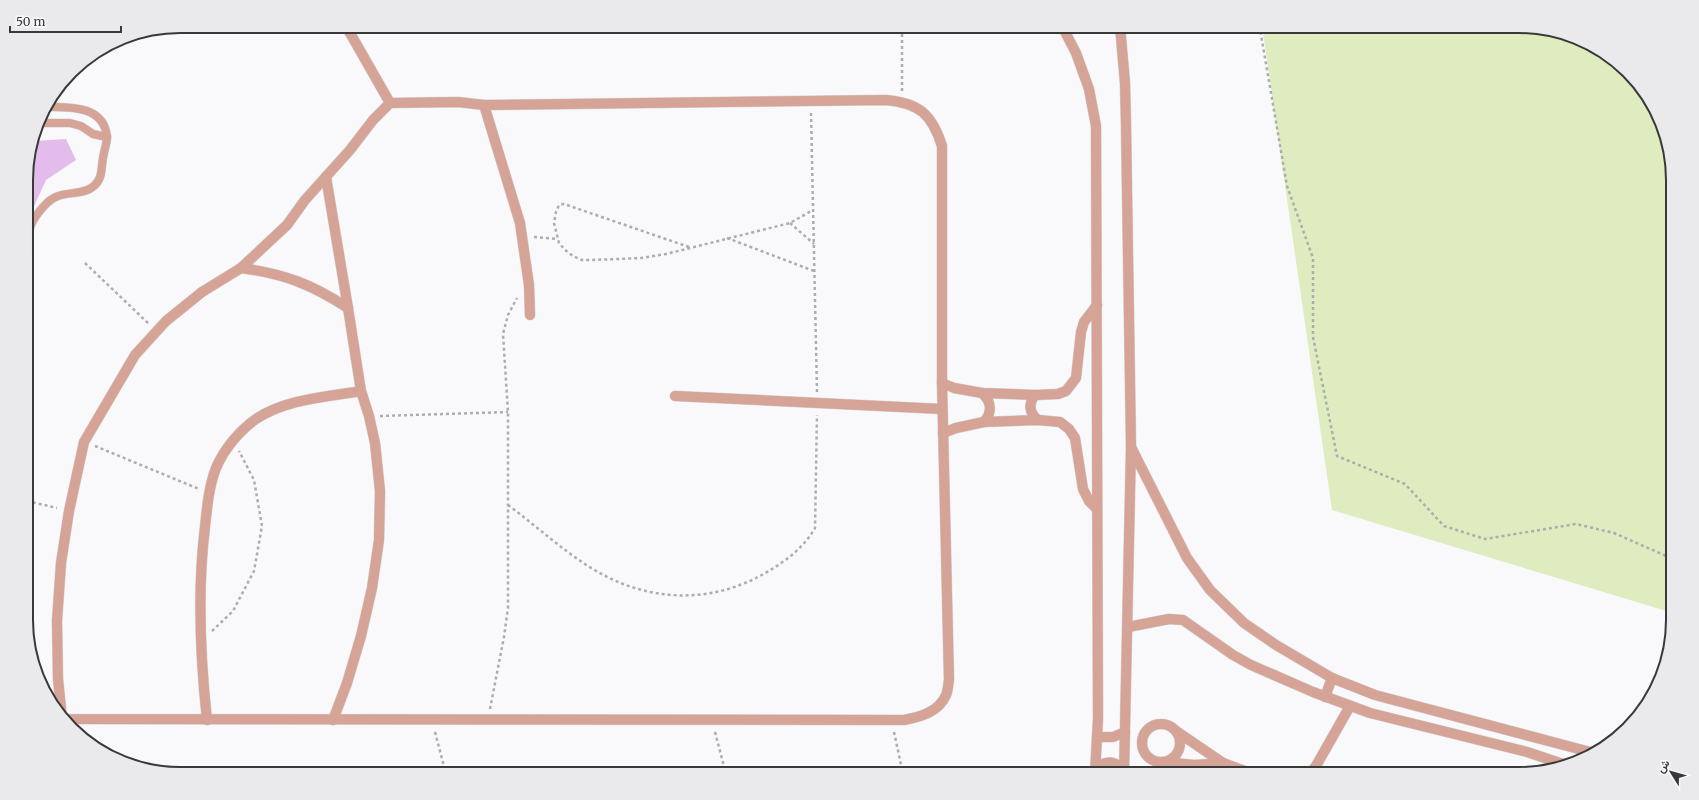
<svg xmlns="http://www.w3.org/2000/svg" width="1699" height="800" viewBox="0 0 1699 800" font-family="Merriweather,Vazirmatn,serif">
	<rect width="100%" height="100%" fill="#f9f9fc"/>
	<polygon fill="#deecbf" points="1262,26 1519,26 1578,38 1613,58 1641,86 1661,121 1672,160 1673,613 1332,510"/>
	<polygon fill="#e3bcec" points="66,139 76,160 46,180 26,224 26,170 34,141"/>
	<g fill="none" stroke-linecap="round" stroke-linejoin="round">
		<defs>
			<g id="lane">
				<polyline points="39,123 70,123 81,126 93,134 107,137"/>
				<path d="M27 264C29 255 28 246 28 237 29 224 38 212 47 203 60 189 82 197 94 186 103 178 101 168 103 158 104 151 107 143 107 137 104 105 69 107 46 107"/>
			</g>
			<g id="street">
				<polyline points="346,26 390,103"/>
				<polyline points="1062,26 1076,53 1089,89 1096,126 1098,718 1095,774"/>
				<polyline points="1120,26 1125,83 1126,125 1131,446 1124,774"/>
				<polyline points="484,105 520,223 529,285 530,315"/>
				<polyline points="326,177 348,308 361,391 369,416 375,443 380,491 379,540 372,588 361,636 347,683 333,720"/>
				<path d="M241 268C285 274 311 284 348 308"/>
				<polyline points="942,383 954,388 982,393 1035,395 1058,394 1066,391 1076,378 1081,332 1084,322 1097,305"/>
				<path d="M982 393C992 402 992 413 984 422"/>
				<path d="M1035 395C1028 404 1029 413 1038 420"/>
				<polyline points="675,396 942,409"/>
				<polyline points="943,433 956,428 984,422 1038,420 1060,422 1069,429 1075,438 1083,489 1089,501 1097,509"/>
				<polyline points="1132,449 1187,558 1210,590 1244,623 1276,645 1332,678 1375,695 1594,753"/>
				<polyline points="1128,627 1169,619 1183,620 1233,655 1251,665 1313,692 1370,713 1527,752 1569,766"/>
				<polyline points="1325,697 1332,678"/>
				<path d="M62 718 58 679 57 621 61 563 69 511 84 442 135 355 166 321 202 292 241 268 287 225 305 200 350 150 373 120 390 103 458 102 484 105 886 100C919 103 932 114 942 146V383L949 680C948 685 948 691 946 695 939 712 920 717 904 720L63 719"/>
				<path d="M207 720C200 655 197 591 205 527 207 507 209 486 216 468 224 449 240 430 256 419 286 399 326 397 361 391"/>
				<circle cx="1161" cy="743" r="19"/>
				<polyline points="1176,731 1223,763 1253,774"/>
				<polyline points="1097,737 1113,737 1125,732"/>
				<polyline points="1165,762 1194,765 1223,763"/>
				<path d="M1095 770C1105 759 1117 760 1124 773"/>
				<polyline points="1309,774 1316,766 1350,706"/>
			</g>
		</defs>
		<use href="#lane" stroke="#d6d6d9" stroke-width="9"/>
		<use href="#street" stroke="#d6d6d9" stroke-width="11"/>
		<g stroke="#adadaf" stroke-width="2.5" stroke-dasharray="3 3" stroke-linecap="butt">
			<polyline points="1261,26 1260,29 1287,186 1313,258 1313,337 1337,456 1405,484 1444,526 1485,539 1576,524 1614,533 1673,559"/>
			<polyline points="902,91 902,26"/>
			<polyline points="811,113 817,392"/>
			<polyline points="790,223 814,244"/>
			<polyline points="534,237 558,239"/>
			<polyline points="727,238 814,271"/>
			<polyline points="689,247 564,204 559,205 556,212 554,223 559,243 565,250 573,256 582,260 592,260 641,258 666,254 790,223 813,210"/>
			<polyline points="85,263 148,323"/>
			<polyline points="380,416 508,412"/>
			<polyline points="95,446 199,489"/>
			<polyline points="27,501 57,508"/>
			<path d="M508 505C535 525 560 548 588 566 639 599 700 606 756 578 779 566 802 551 815 528L817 415"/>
			<polyline points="212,631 233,611 254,571 262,526 254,480 239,451"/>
			<polyline points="490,709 504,637 508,608 508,412 503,334 508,315 517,298"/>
			<polyline points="435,732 446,774"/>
			<polyline points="715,732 726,774"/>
			<polyline points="894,732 903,774"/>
		</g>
		<use href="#lane" stroke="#d5a497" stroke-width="8"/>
		<use href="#street" stroke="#d5a497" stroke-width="10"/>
	</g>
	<path d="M0 0H1699V800H0ZM180 33H1519A147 147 0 0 1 1666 180V620A147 147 0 0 1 1519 767H180A147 147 0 0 1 33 620V180A147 147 0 0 1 180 33Z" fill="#eaeaec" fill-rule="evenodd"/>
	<path fill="none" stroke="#39393a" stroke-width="2" d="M180 33H1519A147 147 0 0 1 1666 180V620A147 147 0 0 1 1519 767H180A147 147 0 0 1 33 620V180A147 147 0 0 1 180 33Z"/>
	<g transform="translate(1671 772) rotate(307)" stroke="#f9f9fc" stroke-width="3" paint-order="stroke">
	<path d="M0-3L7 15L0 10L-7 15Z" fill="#39393a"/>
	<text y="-6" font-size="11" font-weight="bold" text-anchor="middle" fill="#39393a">ش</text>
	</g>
	<path d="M10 26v6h111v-6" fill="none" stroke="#39393a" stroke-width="2"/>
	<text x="16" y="26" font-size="12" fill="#39393a" stroke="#f9f9fc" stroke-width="3" paint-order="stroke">50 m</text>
</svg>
